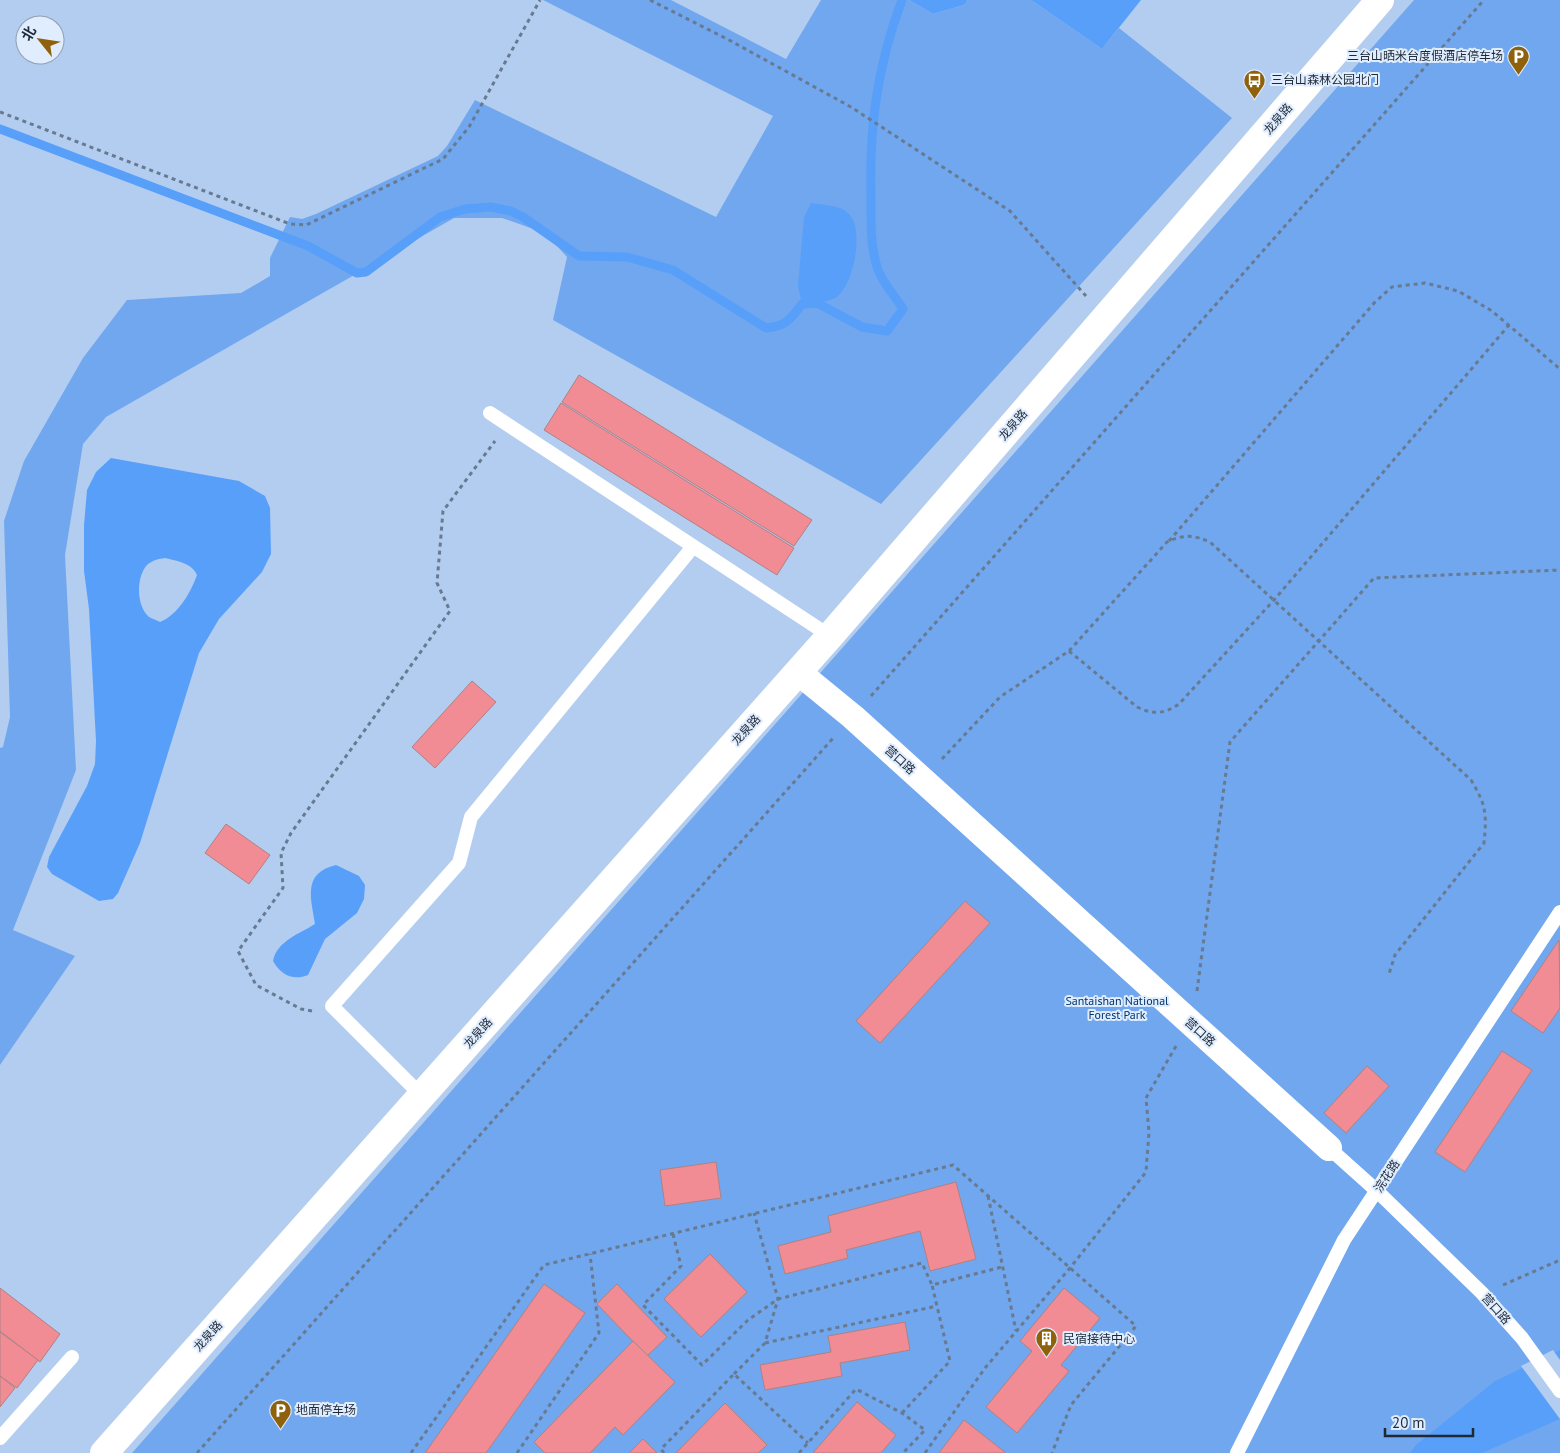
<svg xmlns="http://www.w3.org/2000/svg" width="1560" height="1453" viewBox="0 0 1560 1453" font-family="'PT Sans','Noto Sans SC',sans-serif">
	<rect width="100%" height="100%" fill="#b3cdf0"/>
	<g fill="#71a7ee">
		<polygon points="543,0 671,0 786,59 821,0 909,0 933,14 964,5 968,0 1031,0 1102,49 1119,28 1232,118 881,504 553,320 567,257 545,233 502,218 454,218 106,417 83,444 65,555 76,770 13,930 75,956 0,1065 0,748 3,747 10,717 4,521 24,461 83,358 127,300 241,293 270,276 270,258 290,217 302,219 316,214 438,156 447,146 475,100 716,217 773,116"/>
		<polygon points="1414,0 1560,0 1560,1453 132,1453"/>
	</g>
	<g fill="#589ffa" fill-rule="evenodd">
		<polygon points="909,0 968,0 964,5 933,14"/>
		<polygon points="1031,0 1141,0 1102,49"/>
		<path d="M811 203C822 205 840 205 848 213 865 228 854 281 839 295 831 303 813 303 802 304L798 286 804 217Z"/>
		<path d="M111 458 239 481 265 496 270 508 271 554 262 572 219 619 199 653 140 843 118 893 113 899 99 901 52 874 47 867 49 857 87 786 95 764 96 741 89 609 84 571V525L87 490 96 472ZM165 558C177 561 192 563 197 575 191 592 178 615 160 622 157 620 152 619 149 617 136 606 136 577 147 565 153 560 158 559 165 558Z"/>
		<path d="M336 865 359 876 365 885 364 899 357 913 325 939 308 975C293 981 281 975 273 961 277 941 299 934 315 924 311 898 302 873 336 865Z"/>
		<polygon points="1560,1350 1560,1419 1482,1453 1410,1453 1416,1445 1495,1381"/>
	</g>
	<polygon fill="#b3cdf0" points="1553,1350 1560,1360 1560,1419 1521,1366"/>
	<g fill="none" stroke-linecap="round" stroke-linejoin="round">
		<path stroke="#589ffa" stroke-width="9" d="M0 129 308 246 357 273 366 272 440 217 465 209 491 207 511 211 523 217 579 256 627 257 673 270 766 328C786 326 790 320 802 304L817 303 862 327 887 331 903 309C895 296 881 281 877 267 870 244 871 221 871 198 869 127 877 67 902 0"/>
	</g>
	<g fill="#f18c94" stroke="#af8183">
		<polygon points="579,375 812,520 794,546 562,402"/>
		<polygon points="561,403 794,548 777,575 544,430"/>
		<polygon points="472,681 496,702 435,768 412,747"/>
		<polygon points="226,824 270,855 249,884 205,853"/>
		<polygon points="965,901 990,923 880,1043 856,1021"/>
		<polygon points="1559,940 1560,1008 1543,1033 1511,1011"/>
		<polygon points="1502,1051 1532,1070 1465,1172 1435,1152"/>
		<polygon points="1367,1066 1389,1086 1346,1133 1324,1113"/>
		<polygon points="716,1162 721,1198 665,1206 660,1170"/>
		<polygon points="956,1182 976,1259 930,1271 920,1231 846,1250 848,1258 785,1274 778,1246 831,1232 828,1216"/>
		<polygon points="710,1254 747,1292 701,1337 664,1299"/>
		<polygon points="544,1284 585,1313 486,1453 425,1453"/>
		<polygon points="617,1284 667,1337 647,1356 597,1304"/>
		<polygon points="0,1288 60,1334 40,1362 0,1331"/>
		<polygon points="1064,1288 1100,1318 1061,1365 1069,1371 1017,1433 986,1407 1032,1351 1020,1341"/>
		<polygon points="905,1322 910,1350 840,1363 842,1376 765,1390 760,1365 831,1352 828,1336"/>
		<polygon points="0,1332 38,1360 17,1388 0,1376"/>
		<polygon points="633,1341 675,1382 623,1435 615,1427 590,1453 545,1453 534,1442"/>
		<polygon points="0,1376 15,1388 0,1407"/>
		<polygon points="857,1402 896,1435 881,1453 813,1453"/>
		<polygon points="725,1403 767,1445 758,1453 676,1453"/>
		<polygon points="964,1420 1006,1453 939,1453"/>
		<polygon points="643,1439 657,1453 629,1453"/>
	</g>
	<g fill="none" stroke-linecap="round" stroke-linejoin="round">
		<g stroke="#687a92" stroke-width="3" stroke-dasharray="4 4" stroke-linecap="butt">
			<polyline points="650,0 729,40 851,107 1010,211 1086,296"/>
			<polyline points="0,112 290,224 306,225 443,159 469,127 540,0"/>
			<polyline points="1169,541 1375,302 1392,287 1425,283 1458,291 1492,311 1560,369"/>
			<path d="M1069 651 1137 707C1154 715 1164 714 1179 704L1274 600 1509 325"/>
			<polyline points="871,696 1484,0"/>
			<path d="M942 759 1000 697 1069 651 1167 542C1184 534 1194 535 1210 542L1471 780C1486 805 1487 813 1484 843L1395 955 1389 974"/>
			<polyline points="1197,991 1230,742 1374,578 1560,570"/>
			<polyline points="312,1011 301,1009 256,985 238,951 283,888 281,853 291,833 450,611 437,583 443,511 495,441"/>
			<polyline points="988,1196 1016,1331"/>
			<polyline points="673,1234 681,1266 643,1305 702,1365 748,1320 778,1299 922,1263 932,1285"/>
			<polyline points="1503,1285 1560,1260"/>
			<polyline points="765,1343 937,1306"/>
			<polyline points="734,1374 765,1343 778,1299 754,1213"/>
			<polyline points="902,1413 950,1361 932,1285 1002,1267"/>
			<polyline points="197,1453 835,736"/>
			<polyline points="411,1453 544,1265 953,1165 1136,1326 1071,1405 1052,1453"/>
			<polyline points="517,1453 599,1333 590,1254"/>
			<polyline points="664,1453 661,1449 734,1374 808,1443"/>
			<polyline points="799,1453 856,1389 902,1413 925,1430 903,1453"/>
			<polyline points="925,1453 985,1368 1070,1268 1146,1172 1149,1132 1146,1098 1176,1046"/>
		</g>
		<g stroke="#fff" stroke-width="14">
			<polyline points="490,413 830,636"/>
			<polyline points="422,1096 332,1006 459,863 471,817 692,548"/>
			<polyline points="1329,1148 1377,1191 1482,1293 1522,1338 1560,1391"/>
			<polyline points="0,1438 72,1357"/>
			<polyline points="1237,1453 1344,1240 1560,912"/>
		</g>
		<polyline stroke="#fff" stroke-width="26" points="798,672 853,717 1329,1148"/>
		<polyline stroke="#fff" stroke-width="28" points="104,1453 830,636 1380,0"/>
	</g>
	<defs>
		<symbol id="parking-pin" viewBox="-11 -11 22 30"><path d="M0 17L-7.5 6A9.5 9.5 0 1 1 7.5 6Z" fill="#8f610b" stroke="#dfedff"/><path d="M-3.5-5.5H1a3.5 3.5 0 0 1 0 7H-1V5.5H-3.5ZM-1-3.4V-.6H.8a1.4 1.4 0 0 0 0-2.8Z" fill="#fff"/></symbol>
		<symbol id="bus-pin" viewBox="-11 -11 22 30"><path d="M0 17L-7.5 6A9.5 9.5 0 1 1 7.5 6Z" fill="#8f610b" stroke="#dfedff"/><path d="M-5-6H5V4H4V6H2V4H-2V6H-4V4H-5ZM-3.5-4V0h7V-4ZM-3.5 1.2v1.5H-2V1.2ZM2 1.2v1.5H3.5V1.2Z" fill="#fff"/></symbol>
		<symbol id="building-pin" viewBox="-11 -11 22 30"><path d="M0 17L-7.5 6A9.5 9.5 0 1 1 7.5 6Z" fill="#8f610b" stroke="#dfedff"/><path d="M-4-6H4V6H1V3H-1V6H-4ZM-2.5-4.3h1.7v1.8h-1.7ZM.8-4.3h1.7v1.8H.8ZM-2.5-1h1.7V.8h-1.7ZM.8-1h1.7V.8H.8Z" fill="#fff"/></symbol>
	</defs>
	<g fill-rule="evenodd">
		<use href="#parking-pin" x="1506" y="44" width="25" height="34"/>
		<use href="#bus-pin" x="1242" y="68" width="25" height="34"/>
		<use href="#building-pin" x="1034" y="1326" width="25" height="34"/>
		<use href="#parking-pin" x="268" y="1398" width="25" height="34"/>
	</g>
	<g text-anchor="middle" stroke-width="4" stroke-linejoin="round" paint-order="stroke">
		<g font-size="12" fill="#1f2936" stroke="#dfedff" text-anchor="start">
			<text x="1503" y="60" text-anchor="end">三台山晒米台度假酒店停车场</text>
			<text x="1271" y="84">三台山森林公园北门</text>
			<text x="1063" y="1343">民宿接待中心</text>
			<text x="296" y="1414">地面停车场</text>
		</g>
		<g font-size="12" fill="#1f2936" stroke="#dfedff">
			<text transform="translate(1278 119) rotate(-49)" y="4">龙泉路</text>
			<text transform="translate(1013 425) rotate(-49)" y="4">龙泉路</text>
			<text transform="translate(746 730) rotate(-48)" y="4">龙泉路</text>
			<text transform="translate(900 760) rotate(42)" y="4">营口路</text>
			<text transform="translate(1200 1032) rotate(42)" y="4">营口路</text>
			<text transform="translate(478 1033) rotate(-48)" y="4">龙泉路</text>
			<text transform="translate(1387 1176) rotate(-57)" y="4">浣花路</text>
			<text transform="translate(1496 1309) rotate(48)" y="4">营口路</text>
			<text transform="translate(208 1336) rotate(-48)" y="4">龙泉路</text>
		</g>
		<g font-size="12" fill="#01336c" stroke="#dfedff">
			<text x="1117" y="1005">Santaishan National<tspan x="1117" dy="14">Forest Park</tspan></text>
		</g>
	</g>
	<g transform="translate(40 40) rotate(300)"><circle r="24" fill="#dfedff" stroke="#929faf"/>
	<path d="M0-4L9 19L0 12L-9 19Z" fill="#8f610b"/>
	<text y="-8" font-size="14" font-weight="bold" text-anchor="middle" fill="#1f2936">北</text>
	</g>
	<path d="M1385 1428v8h88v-8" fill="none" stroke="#1f2936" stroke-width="2.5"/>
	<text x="1392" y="1428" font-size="15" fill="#1f2936" stroke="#dfedff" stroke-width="4" paint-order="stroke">20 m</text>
</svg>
